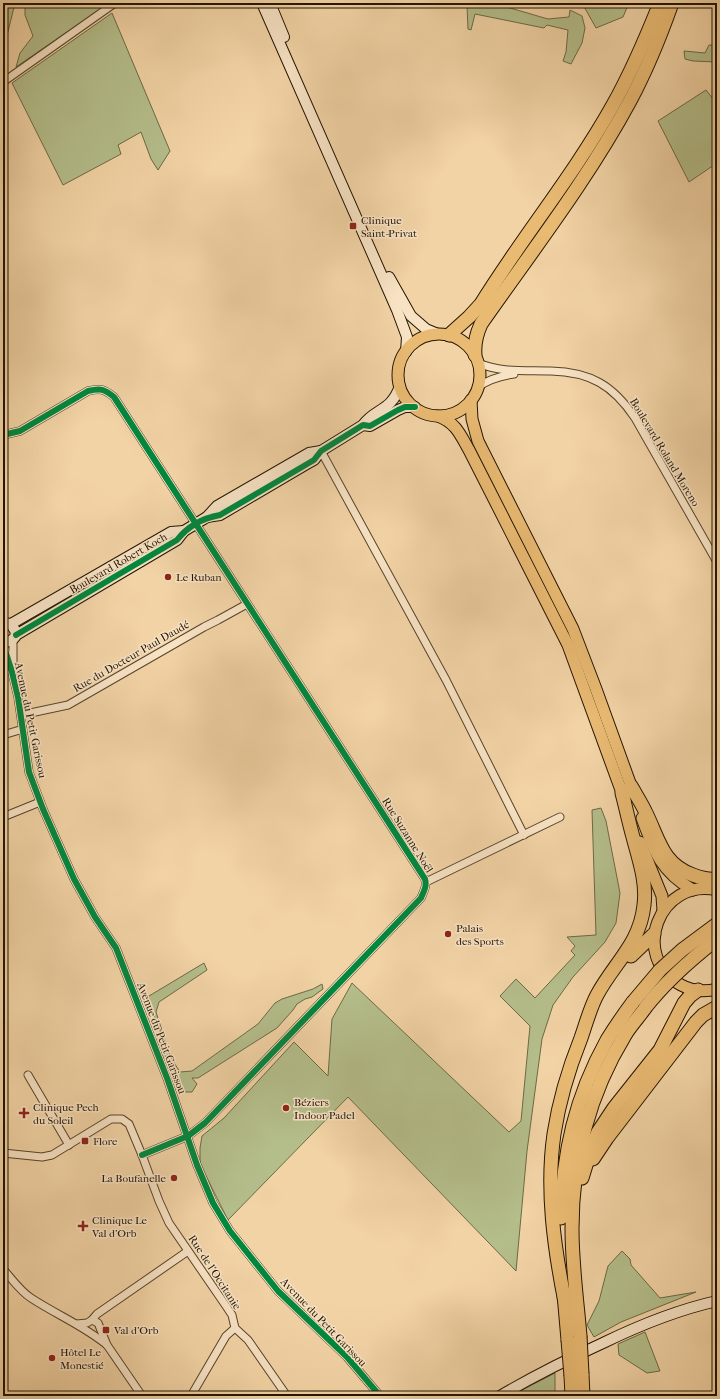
<svg xmlns="http://www.w3.org/2000/svg" width="720" height="1399" viewBox="0 0 720 1399" font-family="'IM FELL French Canon',serif">
	<rect width="100%" height="100%" fill="#f2d3a5"/>
	<filter id="stains"><feTurbulence type="fractalNoise" baseFrequency=".005" numOctaves="4"/><feColorMatrix values="0 0 0 0 .2 0 0 0 0 .09 0 0 0 0 .02 0 0 0 .5 -.17"/></filter>
	<radialGradient id="worn" r=".72"><stop offset=".6" stop-color="#630" stop-opacity="0"/><stop offset="1" stop-color="#630" stop-opacity=".3"/></radialGradient>
	<g fill="#b4be8b" stroke="#6c6946">
		<polygon points="3,3 15,3 3,52"/>
		<polygon points="25,3 109,3 16,67 20,53 33,36 25,15"/>
		<polygon points="448,3 493,3 548,19 569,17 570,10 582,16 585,28 582,43 571,64 563,61 566,52 568,30 547,25 544,28 475,14 471,30 468,29 467,6"/>
		<polygon points="582,3 629,3 623,17 596,28"/>
		<polygon points="112,13 170,151 158,170 151,159 141,132 118,145 121,154 63,185 12,83"/>
		<polygon points="709,45 712,45 715,50 717,50 717,62 693,61 685,59 684,51 705,53"/>
		<polygon points="706,90 714,100 717,100 717,163 689,182 658,121"/>
		<polygon points="601,808 606,821 620,893 616,923 605,942 573,977 553,1005 542,1039 527,1151 516,1271 348,1097 228,1220 200,1164 200,1148 202,1136 224,1118 294,1042 328,1076 332,1019 352,983 509,1132 521,1121 530,1026 500,996 516,979 535,998 575,955 571,951 575,946 567,937 596,935 592,810"/>
		<polygon points="204,963 207,970 159,1002 156,1012 171,1058 180,1072 192,1071 258,1024 275,1003 282,999 313,989 322,984 323,989 312,997 305,999 297,1004 293,1010 277,1028 198,1078 192,1078 197,1084 192,1092 185,1092 175,1083 161,1044 160,1027 152,1012 146,1007 142,998 149,996"/>
		<polygon points="622,1251 630,1259 631,1265 660,1298 696,1292 621,1322 594,1337 587,1325 599,1301 608,1266"/>
		<polygon points="645,1332 660,1371 647,1373 619,1355 618,1344"/>
		<polygon points="555,1373 555,1396 514,1396 524,1389"/>
	</g>
	<g fill="none" stroke-linecap="round" stroke-linejoin="round">
		<defs>
			<g id="street">
				<polyline points="3,82 115,3"/>
				<path d="M478 363C502 373 525 370 551 371 590 372 613 385 635 418L717 562"/>
				<path d="M478 387C489 379 500 376 514 374"/>
				<path d="M3 435 20 431 88 391C101 388 104 389 114 397L425 879C427 886 424 891 421 898L205 1123 188 1136 142 1155"/>
				<polyline points="321,451 446,680 524,835"/>
				<polyline points="3,644 12,672 18,697 29,772 43,809 74,879 95,917 116,948 167,1078 197,1165 213,1203 230,1231 278,1291 347,1357 380,1396"/>
				<polyline points="13,666 13,639"/>
				<polyline points="21,715 68,705 204,627 218,620 247,604"/>
				<polyline points="3,735 23,729"/>
				<polyline points="3,817 40,802"/>
				<polyline points="426,882 560,817"/>
				<polyline points="28,1075 69,1145"/>
				<polyline points="3,1153 42,1157 52,1155 111,1119 122,1119 129,1124 142,1155 159,1201 169,1223 226,1306 232,1315 235,1328 226,1336 191,1396"/>
				<path d="M3 1269C12 1279 20 1291 31 1298 57 1315 84 1326 107 1345"/>
				<polyline points="92,1320 97,1314 188,1251"/>
				<polyline points="77,1324 87,1323 92,1320 98,1323 107,1345 142,1396"/>
				<polyline points="235,1328 248,1340 287,1396"/>
			</g>
			<g id="secondary">
				<polyline points="262,3 397,310 407,337 406,352"/>
				<polyline points="270,3 284,37"/>
				<polyline points="389,277 411,316 426,329 438,334"/>
				<polyline points="363,425 370,426 398,410 405,407 415,407"/>
				<polyline points="207,517 220,515 305,465 314,460 321,451"/>
				<polyline points="3,623 11,624 16,632 15,637 11,641 3,642"/>
				<polyline points="11,624 171,532 184,531"/>
				<path d="M16 635 177 540 184 531 207 517 217 506 309 453 321 451 363 425C375 408 391 412 400 386"/>
				<path d="M500 1396C534 1376 568 1359 603 1343 640 1325 677 1310 717 1301"/>
			</g>
			<g id="primary">
				<circle cx="439" cy="375" r="41"/>
				<polyline points="471,400 472,419 478,441 573,629 596,689 634,794"/>
				<path d="M438 416C456 423 460 434 469 450L568 645 625 801"/>
				<path d="M642 818C654 851 661 872 693 890"/>
				<polyline points="640,842 662,896 663,911"/>
				<path d="M717 890C659 877 629 957 681 985 692 991 705 992 717 989"/>
			</g>
			<g id="highway">
				<path d="M449 335 469 317 481 304C523 236 574 175 613 105 631 73 646 38 660 3"/>
				<path d="M475 355C474 343 476 335 481 324 532 251 588 179 630 101 647 69 660 37 672 3"/>
				<path d="M631 786C636 795 642 804 646 813 659 839 662 864 693 875 701 878 709 880 717 879"/>
				<polyline points="631,956 654,934"/>
				<polyline points="593,1159 607,1138 696,1022 703,1015 717,1007"/>
				<polyline points="582,1178 590,1152 598,1132 614,1108 660,1050 684,1003 690,996 698,990"/>
				<path d="M561 1218C563 1152 575 1098 607 1040 615 1027 624 1014 633 1002"/>
				<polyline points="564,1294 568,1340"/>
				<path d="M565 1302C554 1247 546 1189 554 1134 559 1101 569 1068 581 1038 586 1024 590 1008 597 995 614 963 640 944 644 905 647 882 639 860 633 837 629 823 626 808 622 793"/>
				<path d="M580 1336C577 1300 572 1265 572 1229 572 1160 589 1094 625 1035 631 1025 639 1017 645 1008"/>
				<polyline points="582,1374 583,1396"/>
				<polyline points="571,1376 572,1396"/>
			</g>
		</defs>
		<use href="#street" stroke="#574429" stroke-width="9"/>
		<use href="#secondary" stroke="#231400" stroke-width="12"/>
		<use href="#primary" stroke="#231400" stroke-width="13"/>
		<use href="#highway" stroke="#231400" stroke-width="15"/>
		<use href="#street" stroke="#f7e2c4" stroke-width="7"/>
		<use href="#secondary" stroke="#f7e2c4" stroke-width="10"/>
		<use href="#primary" stroke="#e9ba72" stroke-width="11"/>
		<use href="#highway" stroke="#e9ba72" stroke-width="13"/>
		<defs>
			<g id="highway-bridge">
				<polyline points="633,1002 660,970 682,950 717,924"/>
				<path d="M645 1008C666 981 690 960 717 939"/>
				<polyline points="580,1336 582,1374"/>
				<polyline points="568,1340 571,1376"/>
			</g>
		</defs>
		<use href="#highway-bridge" stroke="#231400" stroke-width="15" stroke-linecap="butt"/>
		<use href="#highway-bridge" stroke="#e9ba72" stroke-width="13"/>
		<defs>
			<g id="cycleway">
				<path d="M3 435 20 431 88 391C101 388 104 389 114 397L425 879C427 886 424 891 421 898L205 1123 188 1136 142 1155"/>
				<path d="M16 635 177 540C188 526 203 518 220 515L314 460 321 451 363 425 370 426 398 410 405 407H415"/>
				<polyline points="3,644 12,672 18,697 29,772 43,809 74,879 95,917 116,948 167,1078 197,1165 213,1203 230,1231 278,1291 347,1357 380,1396"/>
			</g>
		</defs>
		<use href="#cycleway" stroke="#f7e2c4" stroke-width="8"/>
		<use href="#cycleway" stroke="#00873e" stroke-width="6"/>
	</g>
	<g fill="#8f2418" stroke="#f7e2c4" stroke-width="1.5">
		<rect x="349" y="222" width="8" height="8" rx="2"/>
		<circle cx="168" cy="577" r="4"/>
		<circle cx="448" cy="934" r="4"/>
		<circle cx="286" cy="1108" r="4"/>
		<path d="M22 1107h4v4h4v4h-4v4h-4v-4h-4v-4h4z"/>
		<rect x="81" y="1137" width="8" height="8" rx="2"/>
		<circle cx="174" cy="1178" r="4"/>
		<path d="M81 1220h4v4h4v4h-4v4h-4v-4h-4v-4h4z"/>
		<rect x="102" y="1326" width="8" height="8" rx="2"/>
		<circle cx="52" cy="1358" r="4"/>
	</g>
	<g text-anchor="middle" stroke-width="3" stroke-linejoin="round" paint-order="stroke">
		<g font-size="11" fill="#231400" stroke="#f7e2c4" text-anchor="start">
			<text x="361" y="224">Clinique<tspan x="361" dy="13">Saint-Privat</tspan></text>
			<text x="176" y="581">Le Ruban</text>
			<text x="456" y="932">Palais<tspan x="456" dy="13">des Sports</tspan></text>
			<text x="294" y="1106">Béziers<tspan x="294" dy="13">Indoor Padel</tspan></text>
			<text x="33" y="1111">Clinique Pech<tspan x="33" dy="13">du Soleil</tspan></text>
			<text x="93" y="1145">Flore</text>
			<text x="166" y="1182" text-anchor="end">La Boufanelle</text>
			<text x="92" y="1224">Clinique Le<tspan x="92" dy="13">Val d'Orb</tspan></text>
			<text x="114" y="1334">Val d'Orb</text>
			<text x="60" y="1356">Hôtel Le<tspan x="60" dy="13">Monestié</tspan></text>
		</g>
		<g font-size="11" fill="#231400" stroke="#f7e2c4">
			<text transform="translate(665 452) rotate(59)" y="4">Boulevard Roland Moreno</text>
			<text transform="translate(118 563) rotate(-30)" y="4">Boulevard Robert Koch</text>
			<text transform="translate(131 656) rotate(-30)" y="4">Rue du Docteur Paul Daudé</text>
			<text transform="translate(31 720) rotate(78)" y="4">Avenue du Petit Garissou</text>
			<text transform="translate(408 835) rotate(58)" y="4">Rue Suzanne Noël</text>
			<text transform="translate(162 1038) rotate(69)" y="4">Avenue du Petit Garissou</text>
			<text transform="translate(215 1272) rotate(57)" y="4">Rue de l'Occitanie</text>
			<text transform="translate(324 1322) rotate(46)" y="4">Avenue du Petit Garissou</text>
		</g>
	</g>
	<rect width="720" height="1399" fill="none" stroke="#f2d3a5" stroke-width="16"/>
	<rect x="4" y="4" width="712" height="1391" fill="none" stroke="#231400" stroke-width="2"/>
	<rect x="8" y="8" width="704" height="1383" fill="none" stroke="#231400"/>
	<rect width="100%" height="100%" filter="url(#stains)"/>
	<rect width="100%" height="100%" fill="url(#worn)"/>
</svg>
